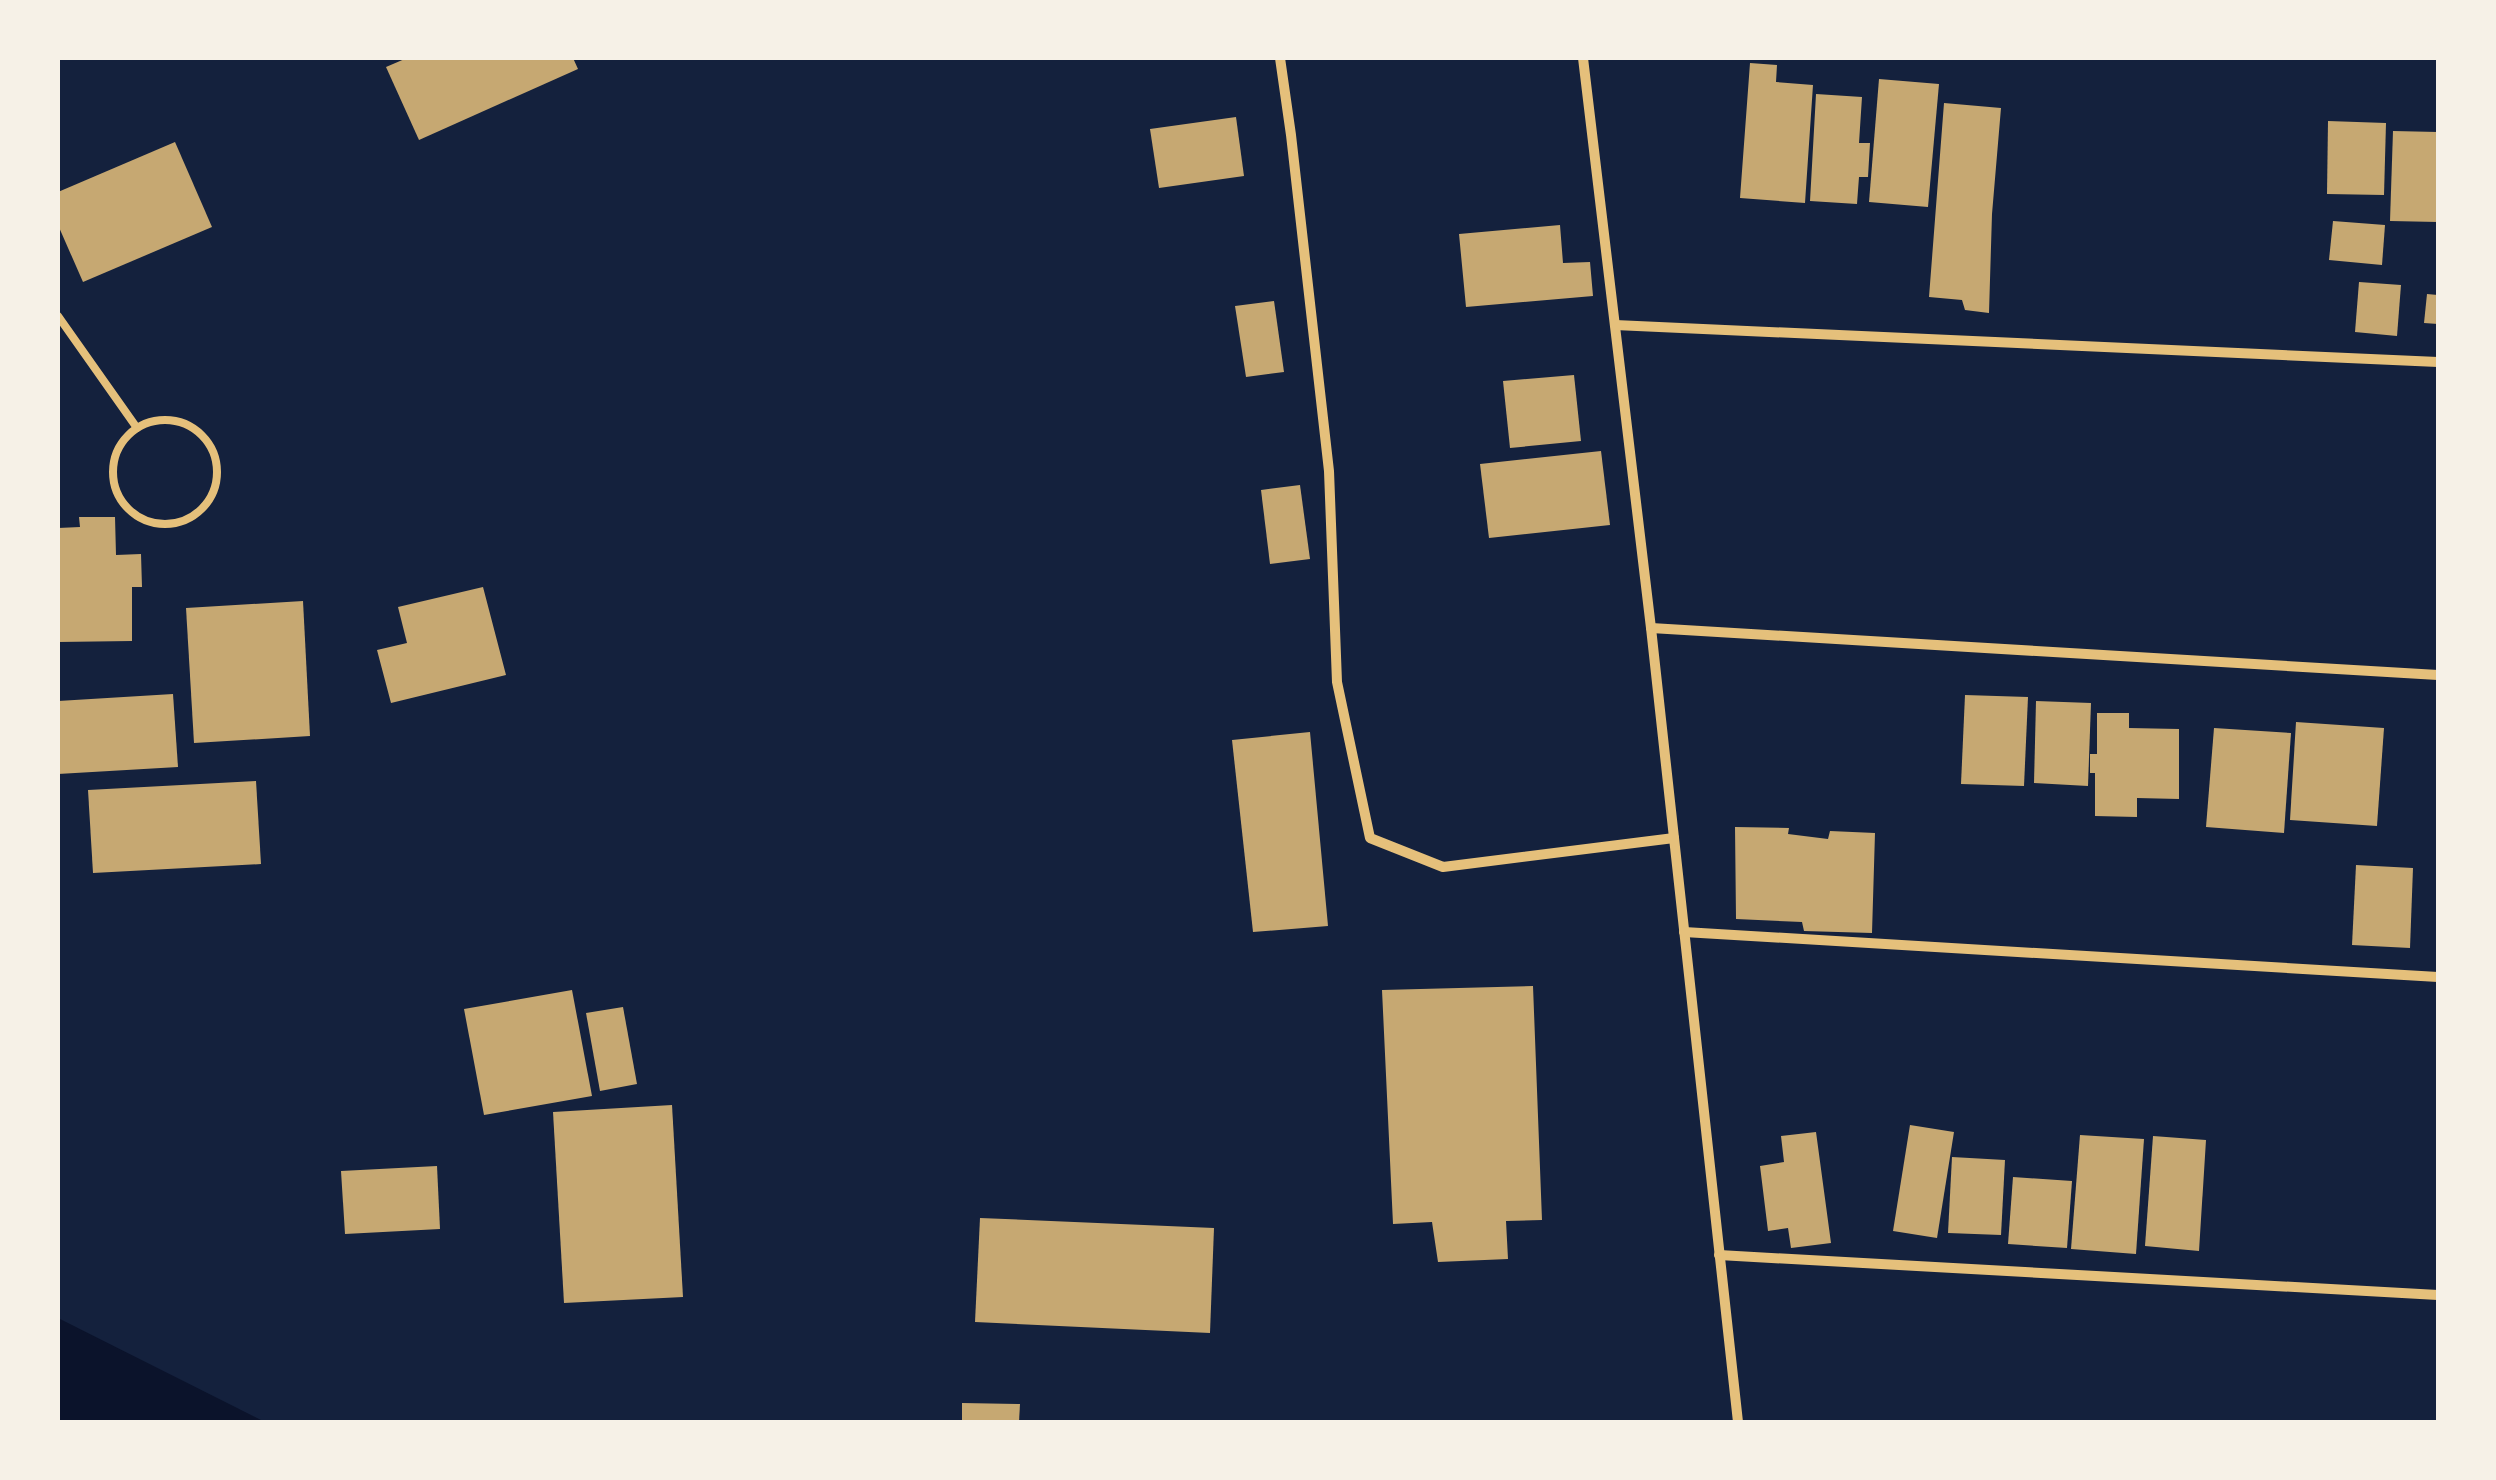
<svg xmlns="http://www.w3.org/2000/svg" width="2496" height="1480" viewBox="0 0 2496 1480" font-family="'Golos Text',sans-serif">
	<rect width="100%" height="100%" fill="#14213d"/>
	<polygon fill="#0b132b" points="58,1318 265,1422 58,1422"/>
	<g fill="#c6a872">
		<polygon points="407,58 573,58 578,69 419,140 386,67"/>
		<polygon points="1750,63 1777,65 1776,82 1813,85 1805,203 1740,198"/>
		<polygon points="1879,79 1939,84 1928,207 1869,202"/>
		<polygon points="1816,94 1862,97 1859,143 1870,143 1868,177 1859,177 1857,204 1810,201"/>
		<polygon points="1944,103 2001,108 1992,214 1989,313 1965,310 1962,300 1929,297"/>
		<polygon points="1236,117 1244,176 1159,188 1150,129"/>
		<polygon points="2328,121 2386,123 2384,195 2327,194"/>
		<polygon points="2393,131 2438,132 2438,222 2390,221"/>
		<polygon points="175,142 212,227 83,282 58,225 58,192"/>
		<polygon points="2333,221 2385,225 2382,265 2329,260"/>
		<polygon points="1560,225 1563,263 1590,262 1593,296 1466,307 1459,234"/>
		<polygon points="2359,282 2401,285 2397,336 2355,332"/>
		<polygon points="2427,294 2438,295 2438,324 2424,323"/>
		<polygon points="1274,301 1284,372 1246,377 1235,306"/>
		<polygon points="1574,375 1581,441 1510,448 1503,381"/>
		<polygon points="1601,451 1610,525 1489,538 1480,464"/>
		<polygon points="1300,485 1310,559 1270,564 1261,490"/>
		<polygon points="79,517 115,517 116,555 141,554 142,587 132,587 132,641 58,642 58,528 80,527"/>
		<polygon points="483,587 506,675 391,703 377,650 407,643 398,607"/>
		<polygon points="303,601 310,736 194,743 186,608"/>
		<polygon points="173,694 178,767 58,774 58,701"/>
		<polygon points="1965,695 2028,697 2024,786 1961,784"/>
		<polygon points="2036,701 2091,703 2088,786 2034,783"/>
		<polygon points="2097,713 2129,713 2129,728 2179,729 2179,799 2137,798 2137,817 2095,816 2095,773 2090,773 2090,754 2097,754"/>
		<polygon points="2296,722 2384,728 2377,826 2290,820"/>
		<polygon points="2214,728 2291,733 2284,833 2206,827"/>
		<polygon points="1310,732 1328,926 1253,932 1232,740"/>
		<polygon points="256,781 261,864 93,873 88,790"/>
		<polygon points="1735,827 1789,828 1788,834 1828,839 1830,831 1875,833 1872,933 1804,931 1802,922 1736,919"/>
		<polygon points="2356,865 2413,868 2410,948 2352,945"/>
		<polygon points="1533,986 1542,1220 1506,1221 1508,1259 1438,1262 1432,1222 1393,1224 1382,990"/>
		<polygon points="572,990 592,1096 484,1115 464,1009"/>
		<polygon points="623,1007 637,1084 600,1091 586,1013"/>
		<polygon points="672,1105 683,1297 564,1303 553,1112"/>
		<polygon points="1910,1125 1954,1132 1937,1238 1893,1231"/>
		<polygon points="1816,1132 1831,1243 1791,1248 1788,1228 1768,1231 1760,1166 1784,1162 1781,1136"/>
		<polygon points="2080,1135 2144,1139 2136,1254 2071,1249"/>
		<polygon points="2153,1136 2206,1140 2199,1251 2145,1246"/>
		<polygon points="1952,1157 2005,1160 2001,1235 1948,1233"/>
		<polygon points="437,1166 440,1229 345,1234 341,1171"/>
		<polygon points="2013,1177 2072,1181 2067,1248 2008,1244"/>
		<polygon points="980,1218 1214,1228 1210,1333 975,1322"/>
		<polygon points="962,1403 1020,1404 1019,1422 962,1422"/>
	</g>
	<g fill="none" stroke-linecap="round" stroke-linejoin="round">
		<g stroke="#e5c07b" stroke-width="8">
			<polyline points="58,316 137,428"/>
			<circle cx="165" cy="472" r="52"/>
		</g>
		<g stroke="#e5c07b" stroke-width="10">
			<polyline points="1280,58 1291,135 1329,471 1337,682 1370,838 1443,867 1674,838"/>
			<polyline points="1583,58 1651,628 1738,1422"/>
			<polyline points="1615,325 2438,362"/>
			<polyline points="1651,628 2438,675"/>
			<polyline points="1684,932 2438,977"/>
			<polyline points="1719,1255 2438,1295"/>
		</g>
	</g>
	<rect width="2496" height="1480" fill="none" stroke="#f6f1e7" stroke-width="120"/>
</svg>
